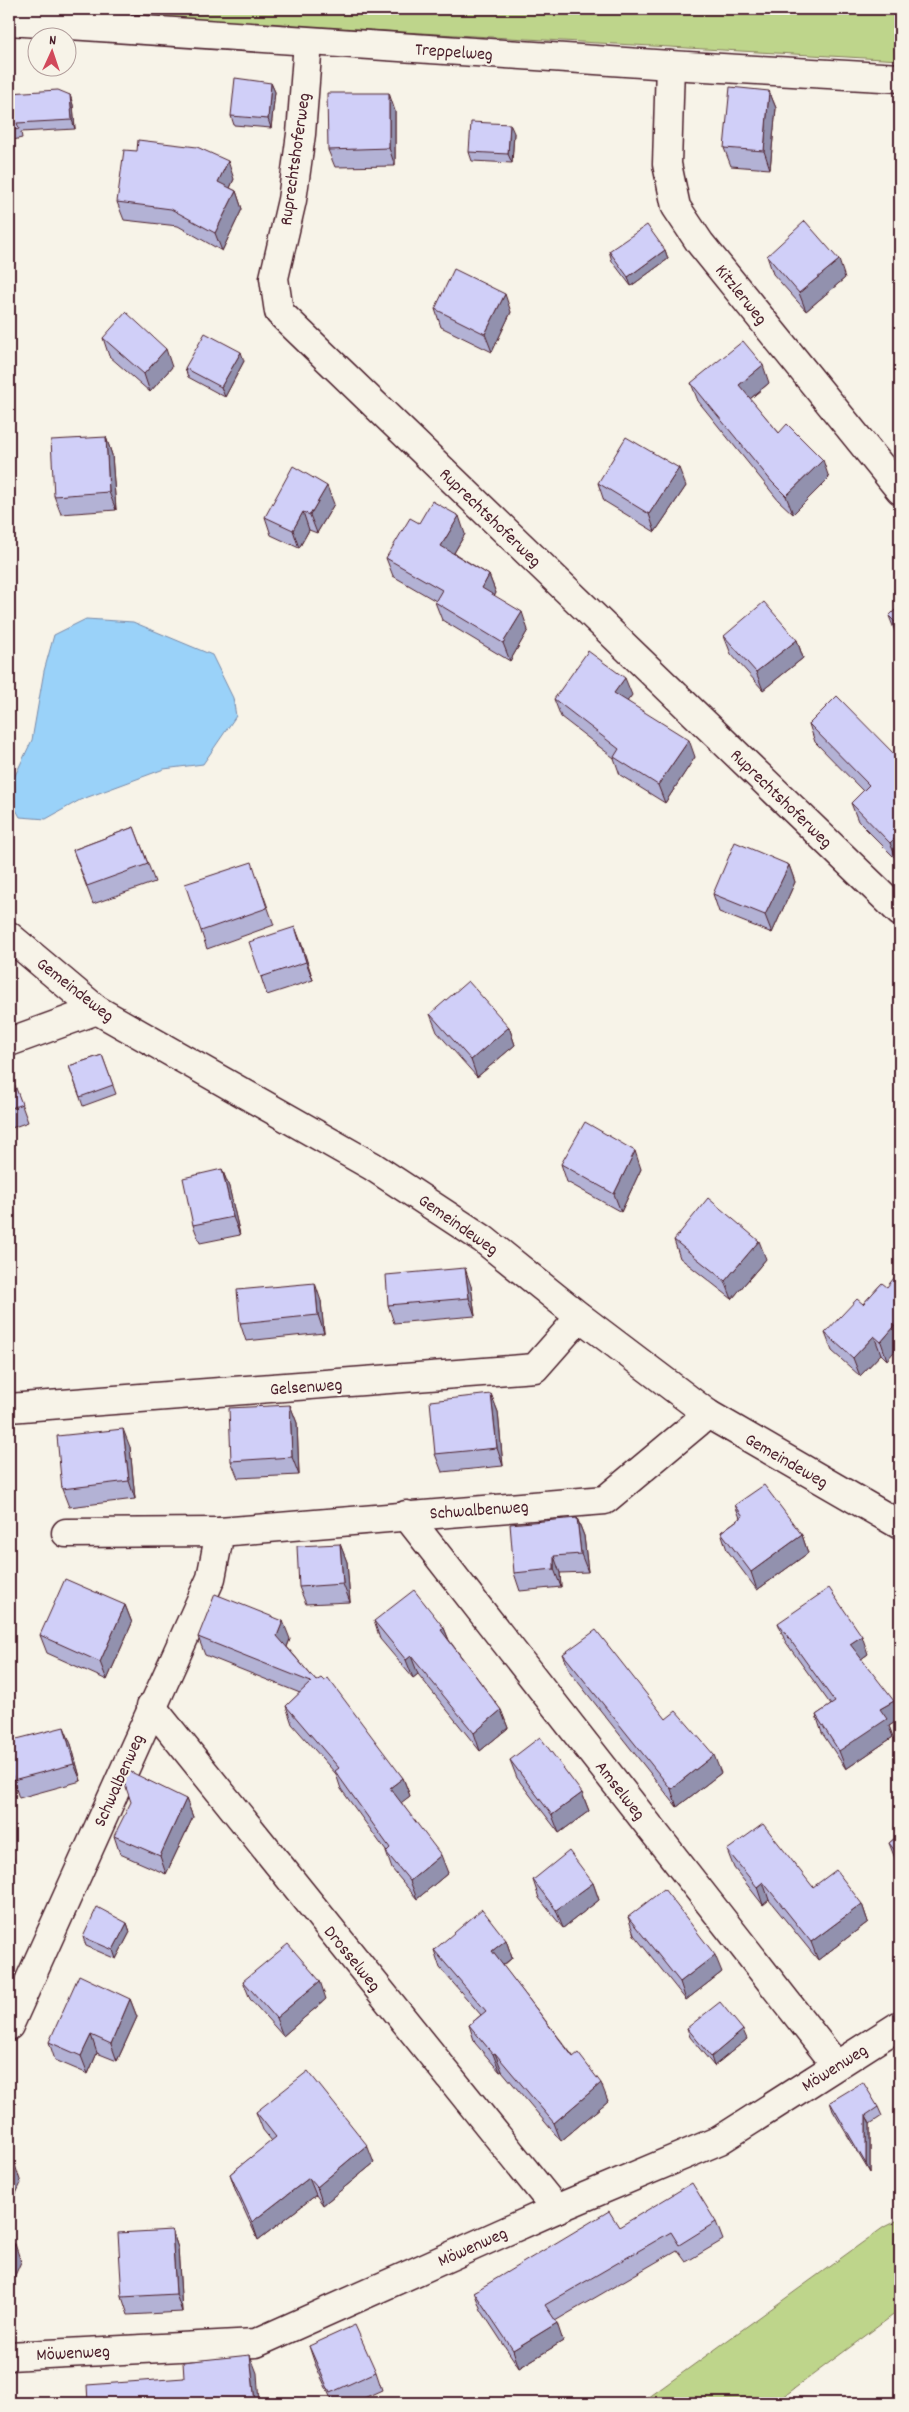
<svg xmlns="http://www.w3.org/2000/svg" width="909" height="2412" viewBox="0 0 909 2412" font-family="Dekko,sans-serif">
	<rect width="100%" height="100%" fill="#f7f3e8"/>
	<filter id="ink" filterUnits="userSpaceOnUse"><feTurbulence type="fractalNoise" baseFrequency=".02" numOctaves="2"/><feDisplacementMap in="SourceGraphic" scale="10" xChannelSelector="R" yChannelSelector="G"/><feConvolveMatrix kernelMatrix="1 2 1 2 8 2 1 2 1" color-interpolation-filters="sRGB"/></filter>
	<g filter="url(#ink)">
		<g fill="#bed58b" stroke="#847a5b">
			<polygon points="81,9 900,9 900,60 225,22"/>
			<polygon points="900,2219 900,2310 775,2403 641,2403 884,2227"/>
		</g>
		<polygon fill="#9ad2f9" stroke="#7a8aa7" points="86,619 133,622 212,655 233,698 236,716 203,764 164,769 80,800 46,819 20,817 9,797 9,788 32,740 44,671 54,635"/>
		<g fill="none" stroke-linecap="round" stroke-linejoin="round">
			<defs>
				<g id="street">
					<polyline points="9,21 670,65 900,78"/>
					<polyline points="308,42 301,134 292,200 274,278 279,312 900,912"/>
					<polyline points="670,65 667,164 676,207 700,243 900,490"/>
					<polyline points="9,936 97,1010 372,1166 483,1239 580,1317 708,1414 900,1525"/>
					<polyline points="9,1042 97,1010"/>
					<polyline points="9,1408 535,1368 580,1317"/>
					<polyline points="406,1515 836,2065"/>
					<polyline points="66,1533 220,1532"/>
					<polyline points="151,1706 556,2209"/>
					<polyline points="9,2026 211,1578 220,1532 605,1500 708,1414"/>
					<polyline points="9,2356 256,2343 556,2209 720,2140 900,2025"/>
				</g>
			</defs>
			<use href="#street" stroke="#4a1f2b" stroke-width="31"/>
			<use href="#street" stroke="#f7f3e8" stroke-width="28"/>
		</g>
		<g fill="#b3b2d5" stroke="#4a1f2b">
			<polygon points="271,83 275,92 271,128 234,125 231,116"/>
			<polygon points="769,91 776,108 770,169 731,166 724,148"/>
			<polygon points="9,93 70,95 73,105 75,129 21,132 22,138 9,141"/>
			<polygon points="395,111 395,166 335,167 328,150"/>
			<polygon points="514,133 512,163 472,161 469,152"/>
			<polygon points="234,179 230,188 236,191 242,209 222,251 178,226 124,220 117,202"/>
			<polygon points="665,250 668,259 631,286 612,261 609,251"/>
			<polygon points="767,256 845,278 806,311 773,274"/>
			<polygon points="435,309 511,312 492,352 441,327"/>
			<polygon points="103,338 172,367 150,392 109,356"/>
			<polygon points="244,361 225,397 188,377 185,368"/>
			<polygon points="691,383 769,383 750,399 779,433 829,478 793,514 778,500 698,401"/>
			<polygon points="106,437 112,455 116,510 61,514 54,496"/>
			<polygon points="598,483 686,486 655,532 604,501"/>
			<polygon points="334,504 317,533 309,530 299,548 271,535 265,517"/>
			<polygon points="419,523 465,534 454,553 489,575 496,593 494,596 528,630 510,661 442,620 435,602 436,601 393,576 386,558"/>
			<polygon points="900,605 900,638 896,634 889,616"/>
			<polygon points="724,636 797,640 803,658 763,690 731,654"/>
			<polygon points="632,695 627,701 695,757 665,803 620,775 614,758 561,717 554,699"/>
			<polygon points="809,724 898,758 897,860 858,821 851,803 863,791 815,742"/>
			<polygon points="134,827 155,882 93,904 73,850"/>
			<polygon points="789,865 795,882 772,933 719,912 713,894"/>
			<polygon points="258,880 274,925 207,949 201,931"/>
			<polygon points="295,927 313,980 267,995 261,977"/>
			<polygon points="430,1014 509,1027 515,1045 477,1077 437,1032"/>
			<polygon points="102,1055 116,1094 83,1106 69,1066"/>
			<polygon points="9,1070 28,1122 9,1129"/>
			<polygon points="561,1164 641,1169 621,1212 567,1182"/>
			<polygon points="222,1169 229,1187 240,1235 200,1243 193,1225"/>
			<polygon points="674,1240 766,1259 732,1299 680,1258"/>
			<polygon points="882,1283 887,1360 881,1354 860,1376 832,1351 825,1333 863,1304"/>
			<polygon points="471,1286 475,1316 394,1323 388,1305"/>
			<polygon points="321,1301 324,1333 246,1341 240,1323"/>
			<polygon points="491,1394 498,1412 503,1466 442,1472 435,1454"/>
			<polygon points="290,1405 297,1423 299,1475 238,1478 231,1461"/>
			<polygon points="130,1447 135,1499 69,1507 62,1489"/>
			<polygon points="735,1505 802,1535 808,1553 757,1590 727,1550 721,1532 740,1518"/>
			<polygon points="577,1518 584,1536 588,1572 560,1573 561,1587 520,1591 514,1573"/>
			<polygon points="340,1544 347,1562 350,1602 306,1604 299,1587"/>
			<polygon points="125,1605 132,1623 107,1680 47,1653 40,1635"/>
			<polygon points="374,1621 444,1628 449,1640 501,1710 508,1728 480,1751 418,1674 413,1678 380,1639"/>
			<polygon points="778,1623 868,1654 861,1659 900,1719 889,1726 893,1737 846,1769 822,1733 816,1715 831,1705 785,1641"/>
			<polygon points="198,1637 290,1639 287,1647 316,1681 403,1778 410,1796 401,1802 448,1873 417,1899 392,1869 386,1852 386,1851 341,1789 336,1774 292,1724 286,1706 300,1693 205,1655"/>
			<polygon points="563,1654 666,1719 721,1773 677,1807 570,1672"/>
			<polygon points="71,1744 81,1781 19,1798 13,1780"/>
			<polygon points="510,1760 582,1793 589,1811 559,1833 517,1778"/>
			<polygon points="186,1799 193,1817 166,1874 120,1854 114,1836"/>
			<polygon points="900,1834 900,1866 896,1861 889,1843"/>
			<polygon points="727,1850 813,1887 862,1904 868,1922 818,1960 769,1900 763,1905 734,1868"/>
			<polygon points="533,1880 593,1883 599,1900 563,1928 539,1898"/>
			<polygon points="628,1917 722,1972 686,2000 634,1935"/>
			<polygon points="127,1923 130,1932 116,1959 86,1946 83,1937"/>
			<polygon points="506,1940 512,1958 503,1966 608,2101 561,2141 502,2071 500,2072 475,2043 469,2025 481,2015 440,1968 434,1950"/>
			<polygon points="243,1981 326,1999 283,2036 250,1999"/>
			<polygon points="130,1999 137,2017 117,2061 97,2053 88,2074 55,2060 49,2042"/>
			<polygon points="687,2028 747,2039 714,2066 690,2037"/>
			<polygon points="830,2102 878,2107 882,2116 870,2124 870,2173 833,2111"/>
			<polygon points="256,2112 374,2163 323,2205 316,2195 258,2240 236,2192 230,2174 272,2141 263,2130"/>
			<polygon points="716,2222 723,2240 686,2262 677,2250 555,2321 563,2341 519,2368 481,2310 474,2292 619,2227"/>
			<polygon points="172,2230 178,2248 182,2312 128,2315 122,2297"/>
			<polygon points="309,2346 376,2372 382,2390 353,2403 333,2403 315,2364"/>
		</g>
		<g fill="#9291ae" stroke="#4a1f2b">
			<polygon points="271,83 275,92 271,128 268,119"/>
			<polygon points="769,91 776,108 770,169 764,151"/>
			<polygon points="389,93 395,111 395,166 389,148"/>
			<polygon points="70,95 73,105 75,129 72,120"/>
			<polygon points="510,124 514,133 512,163 508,154"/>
			<polygon points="228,161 234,179 225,199 218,182"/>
			<polygon points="236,191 242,209 222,251 215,233"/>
			<polygon points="665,250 668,259 631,286 628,277"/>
			<polygon points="839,260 845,278 806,311 799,293"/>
			<polygon points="505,294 511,312 492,352 485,334"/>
			<polygon points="166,349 172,367 150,392 144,374"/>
			<polygon points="241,352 244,361 225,397 221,387"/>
			<polygon points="763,365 769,383 745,403 739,385"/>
			<polygon points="106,437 112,455 116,510 109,492"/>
			<polygon points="823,460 829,478 793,514 786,496"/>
			<polygon points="679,468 686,486 655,532 649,514"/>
			<polygon points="327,486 334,504 317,533 310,515"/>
			<polygon points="303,512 309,530 299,548 293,530"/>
			<polygon points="459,516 465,534 448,563 441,546"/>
			<polygon points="489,575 496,593 488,606 482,588"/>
			<polygon points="522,612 528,630 510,661 503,643"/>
			<polygon points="797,640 803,658 763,690 756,672"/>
			<polygon points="625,678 632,695 620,711 614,693"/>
			<polygon points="689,740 695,757 665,803 658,785"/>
			<polygon points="900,833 900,857 897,860 890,843"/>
			<polygon points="789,865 795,882 772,933 765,915"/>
			<polygon points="295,927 302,945 313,980 306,962"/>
			<polygon points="509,1027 515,1045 477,1077 471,1060"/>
			<polygon points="635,1151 641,1169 621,1212 614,1194"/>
			<polygon points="222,1169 229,1187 240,1235 233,1217"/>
			<polygon points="759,1241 766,1259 732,1299 725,1281"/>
			<polygon points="465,1268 471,1286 475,1316 469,1298"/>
			<polygon points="315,1283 321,1301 324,1333 318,1315"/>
			<polygon points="900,1320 900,1345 887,1360 881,1342"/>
			<polygon points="874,1336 881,1354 860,1376 853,1358"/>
			<polygon points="491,1394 498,1412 503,1466 497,1448"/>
			<polygon points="290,1405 297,1423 299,1475 292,1457"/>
			<polygon points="123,1429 130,1447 135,1499 129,1481"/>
			<polygon points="577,1518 584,1536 588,1572 581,1554"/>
			<polygon points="802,1535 808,1553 757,1590 751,1572"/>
			<polygon points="340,1544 347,1562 350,1602 343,1584"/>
			<polygon points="554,1556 560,1573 561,1587 554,1569"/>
			<polygon points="125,1605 132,1623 107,1680 100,1662"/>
			<polygon points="283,1621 290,1639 284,1654 277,1636"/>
			<polygon points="444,1628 451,1646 441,1630"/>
			<polygon points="862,1636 868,1654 857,1662 850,1644"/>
			<polygon points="411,1656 418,1674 413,1678 406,1660"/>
			<polygon points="894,1701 900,1719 889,1726 893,1737 846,1769 839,1751 880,1709"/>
			<polygon points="501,1710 508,1728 480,1751 474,1733"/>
			<polygon points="64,1727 71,1744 81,1781 74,1764"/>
			<polygon points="714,1755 721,1773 677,1807 671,1789"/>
			<polygon points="403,1778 410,1796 397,1806 390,1788"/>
			<polygon points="582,1793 589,1811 559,1833 552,1815"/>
			<polygon points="186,1799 193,1817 166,1874 160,1856"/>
			<polygon points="9,1845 14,1859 9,1870"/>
			<polygon points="441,1855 448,1873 417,1899 410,1881"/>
			<polygon points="763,1882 769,1900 763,1905 757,1887"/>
			<polygon points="593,1883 599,1900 563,1928 556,1910"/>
			<polygon points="862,1904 868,1922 818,1960 811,1942"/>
			<polygon points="127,1923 130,1932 116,1959 113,1950"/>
			<polygon points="506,1940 512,1958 498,1969 492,1951"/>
			<polygon points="715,1955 722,1972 686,2000 680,1982"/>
			<polygon points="320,1981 326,1999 283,2036 276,2018"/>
			<polygon points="130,1999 137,2017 117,2061 111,2044"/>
			<polygon points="743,2030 747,2039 714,2066 711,2057"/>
			<polygon points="91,2035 97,2053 88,2074 81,2056"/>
			<polygon points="495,2053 502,2071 500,2072 493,2054"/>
			<polygon points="601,2083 608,2101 561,2141 554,2123"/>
			<polygon points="866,2115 870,2124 870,2173 866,2164"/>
			<polygon points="367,2145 374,2163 323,2205 317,2187"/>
			<polygon points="15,2165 21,2183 9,2209 9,2178"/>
			<polygon points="309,2178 316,2195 258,2240 252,2222"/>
			<polygon points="172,2230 178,2248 182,2312 176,2294"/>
			<polygon points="15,2244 21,2262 9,2289 9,2257"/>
			<polygon points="557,2323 563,2341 519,2368 513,2350"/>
			<polygon points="250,2355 257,2373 259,2403 255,2403"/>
		</g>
		<g fill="#d0cff8" stroke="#4a1f2b">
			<polygon points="235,78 271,83 268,119 231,116"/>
			<polygon points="730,87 769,91 764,151 724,148"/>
			<polygon points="58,90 70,95 72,120 17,123 19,129 9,131 9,93"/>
			<polygon points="327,93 389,93 389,148 328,150"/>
			<polygon points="471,122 510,124 508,154 469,152"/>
			<polygon points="138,140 197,147 228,161 218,182 236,191 215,233 171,209 117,202 124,150 137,151"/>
			<polygon points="805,221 839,260 799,293 767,256"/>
			<polygon points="647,225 665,250 628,277 609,251"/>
			<polygon points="454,269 505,294 485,334 435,309"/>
			<polygon points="126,312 166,349 144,374 103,338"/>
			<polygon points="205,333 241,352 221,387 185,368"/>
			<polygon points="743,341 763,365 739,385 779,433 787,424 823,460 786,496 772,482 691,383"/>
			<polygon points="106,437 109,492 54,496 51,440"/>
			<polygon points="626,437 679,468 649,514 598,483"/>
			<polygon points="293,466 327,486 310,515 303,512 293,530 265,517"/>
			<polygon points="432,501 459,516 441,546 489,575 482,588 522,612 503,643 435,602 442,590 386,558 410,518 419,523"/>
			<polygon points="764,602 797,640 756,672 724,636"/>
			<polygon points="900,605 900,627 889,616"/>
			<polygon points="588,651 625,678 614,693 689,740 658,785 614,757 619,749 554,699"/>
			<polygon points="837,696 898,758 900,755 900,833 890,843 851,803 869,785 809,724"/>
			<polygon points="134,827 148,864 87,886 73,850"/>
			<polygon points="735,842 789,865 765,915 713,894"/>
			<polygon points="252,862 267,908 201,931 185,884"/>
			<polygon points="295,927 306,962 261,977 249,942"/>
			<polygon points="468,981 509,1027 471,1060 430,1014"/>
			<polygon points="102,1055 113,1085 80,1097 69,1066"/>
			<polygon points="9,1070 22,1104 9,1109"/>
			<polygon points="585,1122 635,1151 614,1194 561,1164"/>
			<polygon points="222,1169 233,1217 193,1225 183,1178"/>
			<polygon points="708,1198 759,1241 725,1281 674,1240"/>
			<polygon points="465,1268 469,1298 388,1305 386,1275"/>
			<polygon points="900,1270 900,1320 881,1342 874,1336 853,1358 825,1333 857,1299 863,1304 882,1283 887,1287"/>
			<polygon points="315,1283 318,1315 240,1323 237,1290"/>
			<polygon points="491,1394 497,1448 435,1454 430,1401"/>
			<polygon points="290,1405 292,1457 231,1461 229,1408"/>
			<polygon points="123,1429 129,1481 62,1489 57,1436"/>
			<polygon points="764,1485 802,1535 751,1572 721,1532 743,1516 735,1505"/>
			<polygon points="577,1518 581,1554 554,1556 554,1569 514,1573 510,1524"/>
			<polygon points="340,1544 343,1584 299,1587 297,1546"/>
			<polygon points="65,1579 125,1605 100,1662 40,1635"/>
			<polygon points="829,1588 862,1636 850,1644 894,1701 880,1709 887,1719 839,1751 816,1715 835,1702 778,1623"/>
			<polygon points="414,1590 444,1628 441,1630 501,1710 474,1733 411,1656 406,1660 374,1621"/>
			<polygon points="215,1594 283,1621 277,1636 316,1681 321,1678 324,1681 328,1678 403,1778 390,1788 441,1855 410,1881 386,1852 390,1848 335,1771 339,1768 286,1706 311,1682 198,1637"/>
			<polygon points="596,1630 666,1719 676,1711 714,1755 671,1789 563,1654"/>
			<polygon points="64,1727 74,1764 13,1780 9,1764 9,1741"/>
			<polygon points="540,1737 582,1793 552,1815 510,1760"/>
			<polygon points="127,1770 186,1799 160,1856 114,1836 131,1802 123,1779"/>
			<polygon points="763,1824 813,1887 836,1870 862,1904 811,1942 763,1882 757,1887 727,1850"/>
			<polygon points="900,1834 900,1857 889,1843"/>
			<polygon points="569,1851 593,1883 556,1910 533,1880"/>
			<polygon points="664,1889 715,1955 680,1982 628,1917"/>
			<polygon points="97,1907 127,1923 113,1950 83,1937"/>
			<polygon points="482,1909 506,1940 492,1951 573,2057 578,2053 601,2083 554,2123 495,2053 493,2054 469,2025 486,2011 434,1950"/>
			<polygon points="288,1944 320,1981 276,2018 243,1981"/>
			<polygon points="79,1975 130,1999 111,2044 91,2035 81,2056 49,2042"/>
			<polygon points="720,2002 743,2030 711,2057 687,2028"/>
			<polygon points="308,2071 367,2145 317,2187 309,2178 252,2222 230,2174 276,2137 256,2112"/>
			<polygon points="863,2082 878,2107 866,2115 866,2164 830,2102"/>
			<polygon points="9,2162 15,2165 9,2178"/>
			<polygon points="692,2183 716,2222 679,2245 671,2232 545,2305 557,2323 513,2350 474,2292 609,2211 619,2227"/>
			<polygon points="172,2230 176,2294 122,2297 118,2233"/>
			<polygon points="9,2241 15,2244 9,2257"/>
			<polygon points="355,2325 376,2372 330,2393 309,2346"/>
			<polygon points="250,2355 255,2403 88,2403 87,2385 184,2378 183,2362"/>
		</g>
	</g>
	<g text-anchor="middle" stroke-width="4.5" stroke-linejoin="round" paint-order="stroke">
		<g font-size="18" fill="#4a1f2b" stroke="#f7f3e8">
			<text transform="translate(454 51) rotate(4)" y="6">Treppelweg</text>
			<text transform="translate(294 159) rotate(-82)" y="6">Ruprechtshoferweg</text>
			<text transform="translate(742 294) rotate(51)" y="6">Kitzlerweg</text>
			<text transform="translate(491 517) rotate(44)" y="6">Ruprechtshoferweg</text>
			<text transform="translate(782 798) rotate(44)" y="6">Ruprechtshoferweg</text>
			<text transform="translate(76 989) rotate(38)" y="6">Gemeindeweg</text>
			<text transform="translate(459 1224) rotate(35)" y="6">Gemeindeweg</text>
			<text transform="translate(306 1386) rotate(-4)" y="6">Gelsenweg</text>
			<text transform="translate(787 1460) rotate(30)" y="6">Gemeindeweg</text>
			<text transform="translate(479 1509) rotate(-4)" y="6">Schwalbenweg</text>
			<text transform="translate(118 1780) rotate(-66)" y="6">Schwalbenweg</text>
			<text transform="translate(621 1790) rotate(52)" y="6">Amselweg</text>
			<text transform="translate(353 1958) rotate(51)" y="6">Drosselweg</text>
			<text transform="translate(834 2067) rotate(-32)" y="6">Möwenweg</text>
			<text transform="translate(472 2246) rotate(-24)" y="6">Möwenweg</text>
			<text transform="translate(73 2352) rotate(-3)" y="6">Möwenweg</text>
		</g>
	</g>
	<rect width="909" height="2412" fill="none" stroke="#f7f3e8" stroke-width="30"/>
	<rect x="15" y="15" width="879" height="2382" fill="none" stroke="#4a1f2b" stroke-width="2" filter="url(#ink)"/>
	<g transform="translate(52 52) rotate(3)"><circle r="24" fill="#f7f3e8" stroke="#b29e9c"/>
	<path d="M0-4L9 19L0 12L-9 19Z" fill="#d1495b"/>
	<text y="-8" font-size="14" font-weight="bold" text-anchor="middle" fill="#4a1f2b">N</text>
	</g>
</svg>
